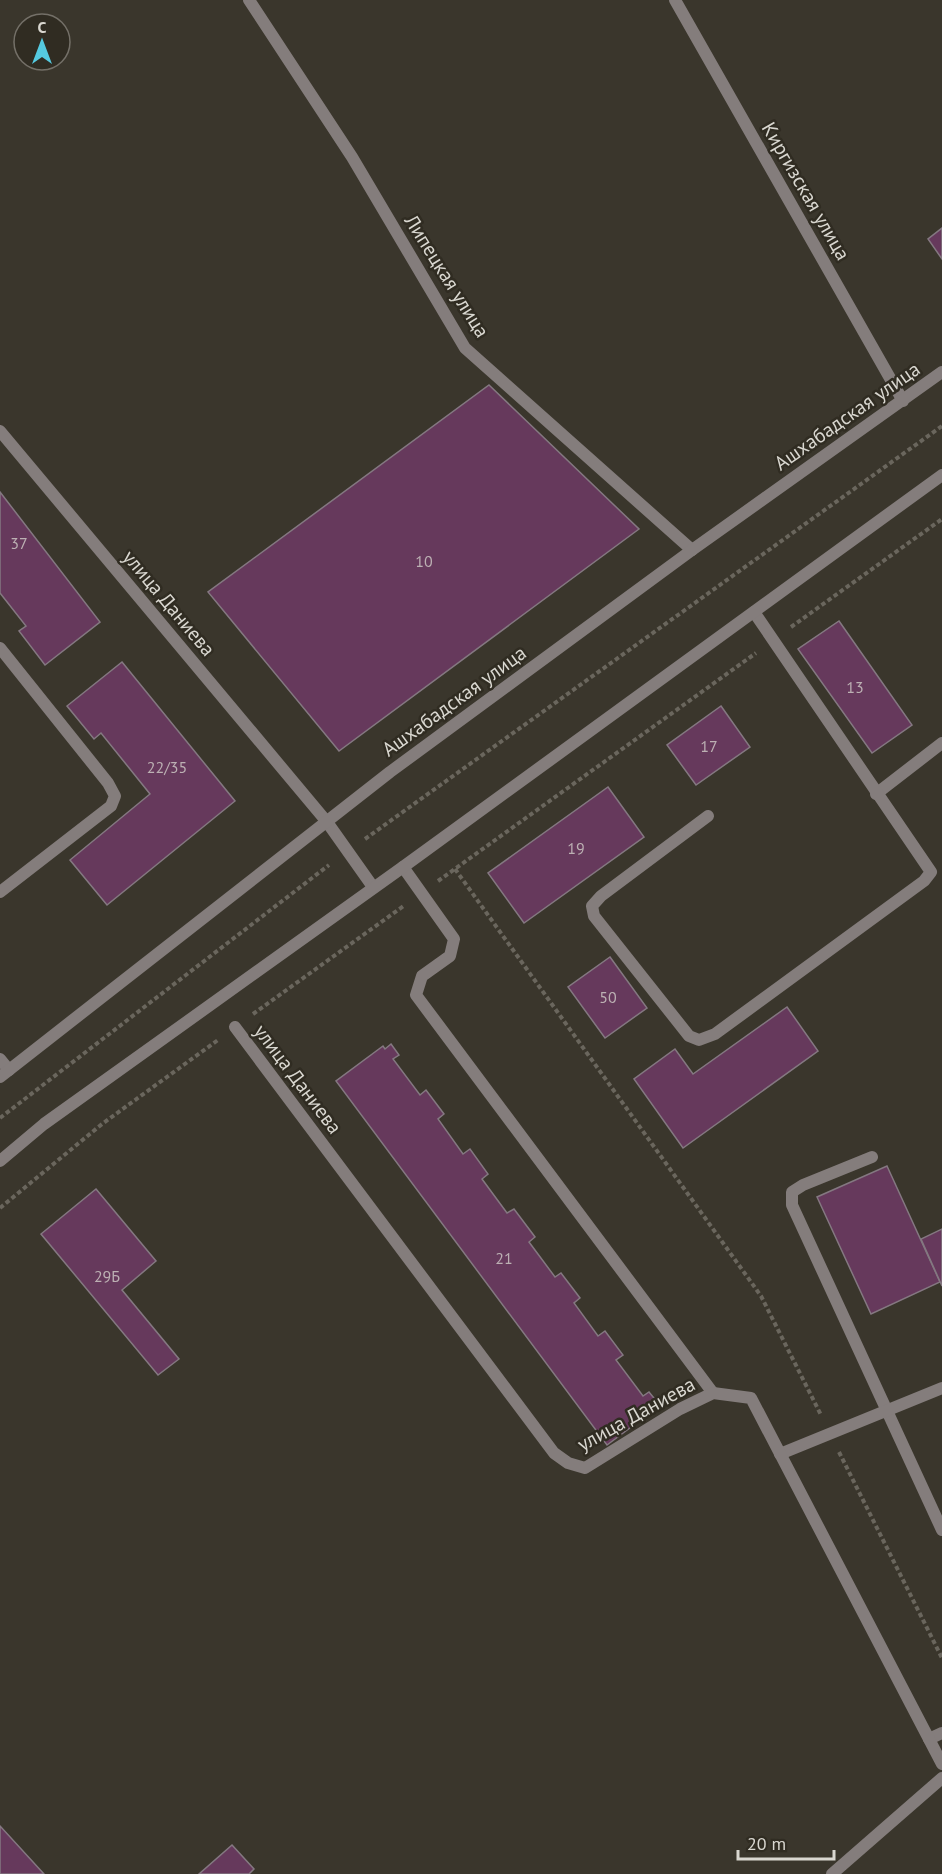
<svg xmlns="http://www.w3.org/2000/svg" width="942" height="1874" viewBox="0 0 942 1874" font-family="'PT Sans',sans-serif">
	<rect width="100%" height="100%" fill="#3a362c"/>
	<g fill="#66395c" stroke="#847881" stroke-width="1.5">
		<polygon points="942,228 942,259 928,239"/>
		<polygon points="489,385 639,529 339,751 208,592"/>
		<polygon points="0,492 100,622 45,665 19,631 26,626 0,593"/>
		<polygon points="839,621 912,725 872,753 798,649"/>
		<polygon points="122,662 235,801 107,905 70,860 150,794 101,733 94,739 67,706"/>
		<polygon points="721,706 750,747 696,785 667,745"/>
		<polygon points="608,787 644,837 524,923 488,873"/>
		<polygon points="610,957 647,1008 605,1038 568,987"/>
		<polygon points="787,1007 818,1051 683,1148 634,1079 675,1049 693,1074"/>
		<polygon points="391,1044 399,1055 393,1059 420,1095 426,1090 444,1114 438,1119 463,1154 470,1149 488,1174 482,1179 507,1213 514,1209 535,1237 529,1242 555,1277 561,1273 580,1298 574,1303 598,1336 605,1331 623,1355 616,1360 643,1396 649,1392 658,1403 651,1407 654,1410 607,1445 336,1081 383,1046 385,1049"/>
		<polygon points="887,1166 940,1282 871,1314 817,1197"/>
		<polygon points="96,1189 156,1261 122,1290 179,1359 158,1375 41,1234"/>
		<polygon points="942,1229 942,1286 921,1239"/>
		<polygon points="0,1826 44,1874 0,1874"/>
		<polygon points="232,1845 254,1869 249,1874 199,1874"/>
	</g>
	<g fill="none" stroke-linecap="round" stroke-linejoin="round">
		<g stroke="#6a665d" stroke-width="4" stroke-dasharray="4.5 3" stroke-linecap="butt">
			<polyline points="791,627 942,519"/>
			<polyline points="365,839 942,426"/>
			<polyline points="455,869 761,1296 821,1415"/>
			<polyline points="438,881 756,653"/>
			<polyline points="253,1014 405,905"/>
			<polyline points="0,1118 329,865"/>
			<polyline points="0,1208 102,1124 218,1040"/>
			<polyline points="839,1452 942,1658"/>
		</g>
		<g stroke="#847d7c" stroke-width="12">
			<polyline points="0,648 108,783 115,796 111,806 0,892"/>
			<polyline points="876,794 942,743"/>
			<polyline points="708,816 601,896 592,906 594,916 689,1036 699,1040 715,1034 924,881 931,872 754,612"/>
			<polyline points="403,867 454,939 450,956 422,976 416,995 713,1393"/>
			<polyline points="0,1059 9,1070"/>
			<polyline points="872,1157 803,1185 792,1192 792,1205 942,1530"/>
			<polyline points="780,1454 942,1388"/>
			<polyline points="929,1739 942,1733"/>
			<polyline points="832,1874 942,1778"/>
		</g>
		<g stroke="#847d7c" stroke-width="12">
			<polyline points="249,0 352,157 465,348 692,550"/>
			<polyline points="675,0 903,401"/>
			<polyline points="0,431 327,822 373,887"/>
			<polyline points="235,1027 554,1453 568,1463 585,1468 680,1409 713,1393 751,1398 942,1764"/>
			<polyline points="0,1077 390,772 692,550 942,372"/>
			<polyline points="0,1161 44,1124 403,867 942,475"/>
		</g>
	</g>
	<g text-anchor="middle" stroke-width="5" stroke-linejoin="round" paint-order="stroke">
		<g font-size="16" fill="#bcb0b3">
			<text x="19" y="549">37</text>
			<text x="424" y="567">10</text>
			<text x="855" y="693">13</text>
			<text x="709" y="752">17</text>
			<text x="167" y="773">22/35</text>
			<text x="576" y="854">19</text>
			<text x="608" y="1003">50</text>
			<text x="504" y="1264">21</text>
			<text x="107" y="1282">29Б</text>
		</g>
		<g font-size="20" fill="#d9d7d0" stroke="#302c22">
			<text transform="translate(806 191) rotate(60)" y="7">Киргизская улица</text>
			<text transform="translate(447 276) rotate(58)" y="7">Липецкая улица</text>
			<text transform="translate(847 416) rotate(-35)" y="7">Ашхабадская улица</text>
			<text transform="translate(169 603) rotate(50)" y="7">улица Даниева</text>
			<text transform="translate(454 701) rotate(-36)" y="7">Ашхабадская улица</text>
			<text transform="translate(298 1079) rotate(53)" y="7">улица Даниева</text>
			<text transform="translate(636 1414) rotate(-29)" y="7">улица Даниева</text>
		</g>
	</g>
	<g transform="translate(42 42)"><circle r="28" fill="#302c22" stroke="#747068" stroke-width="1.5"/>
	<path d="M0-4.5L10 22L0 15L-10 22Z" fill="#55cae0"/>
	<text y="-9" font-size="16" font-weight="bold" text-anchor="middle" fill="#d9d7d0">С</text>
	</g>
	<path d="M738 1850v9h96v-9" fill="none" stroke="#d9d7d0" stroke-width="3"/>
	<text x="747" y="1850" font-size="18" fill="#d9d7d0" stroke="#302c22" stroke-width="4.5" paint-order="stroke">20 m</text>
</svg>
